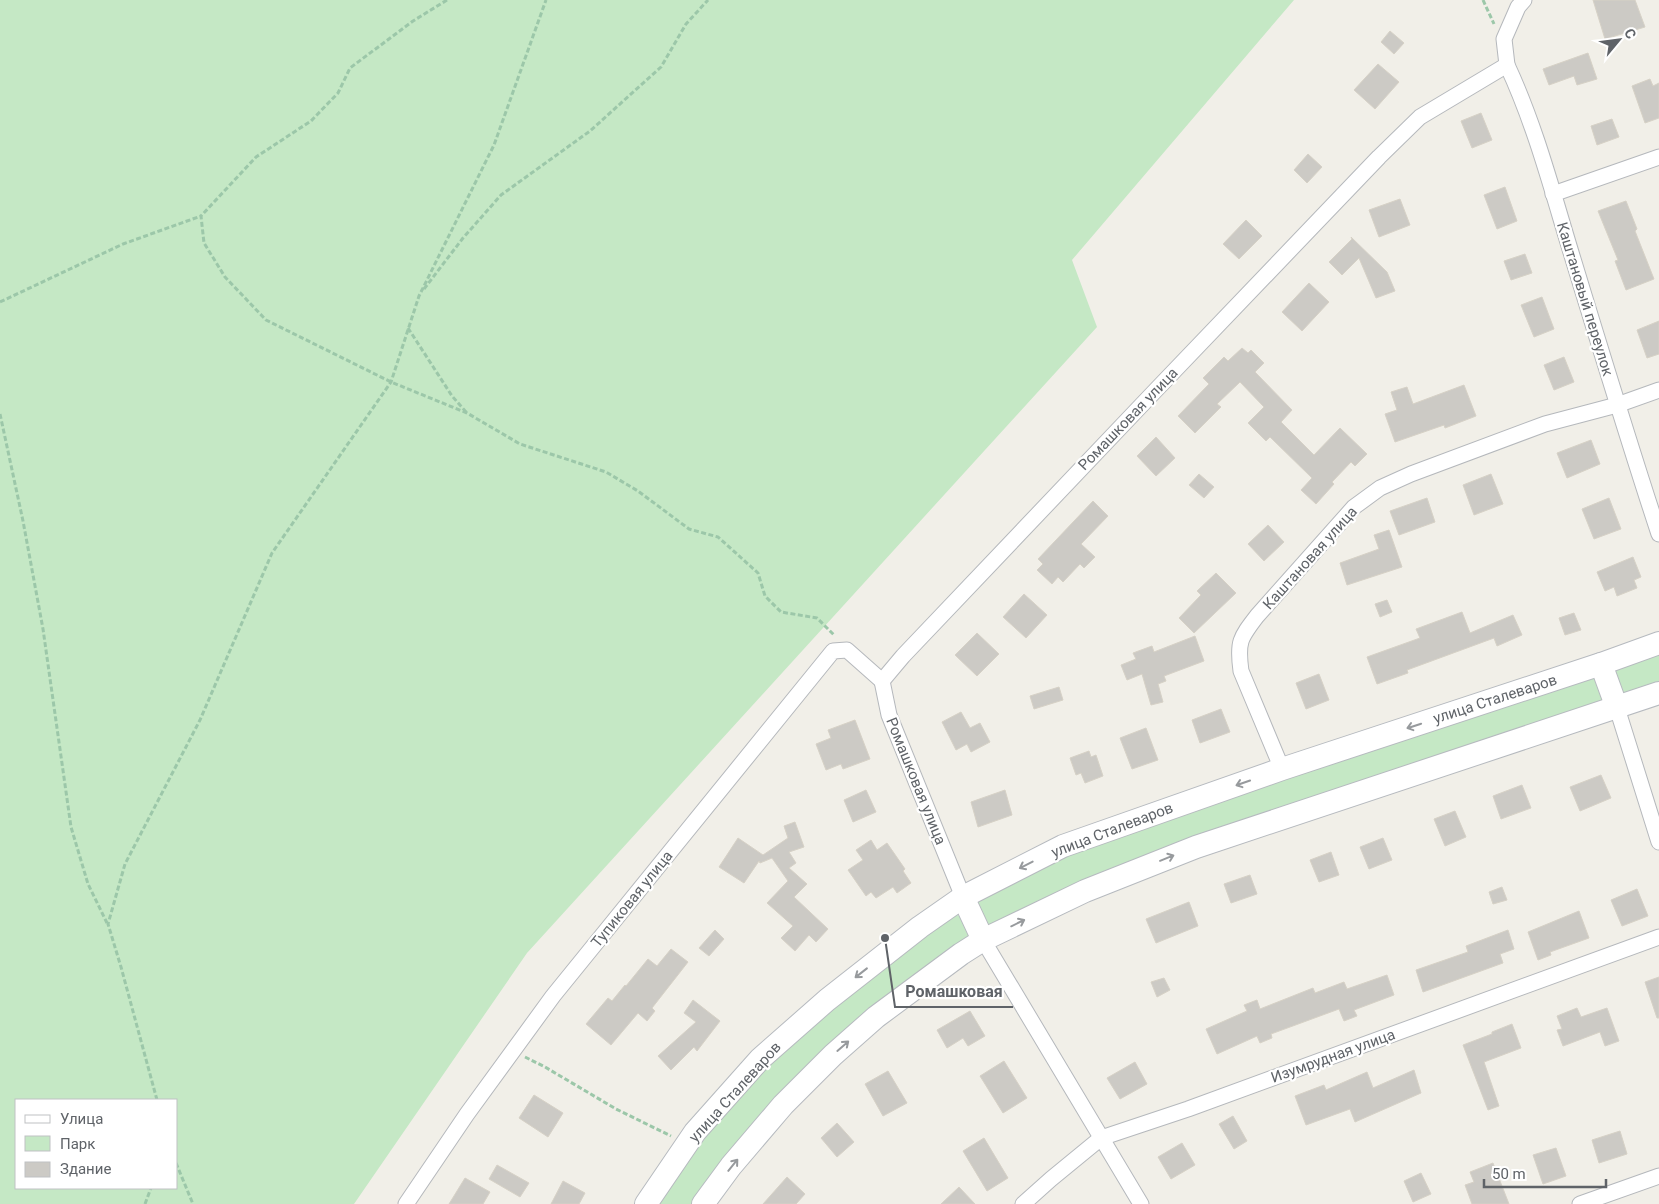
<svg xmlns="http://www.w3.org/2000/svg" width="1659" height="1204" viewBox="0 0 1659 1204" font-family="Roboto,sans-serif">
	<rect width="100%" height="100%" fill="#f1efe8"/>
	<g fill="#c5e8c5" fill-rule="evenodd">
		<path d="M0 0H1294L1072 260 1097 327 527 953 354 1204H0ZM16 1100H176V1188H16Z"/>
		<polygon points="1659,652 1659,685 1624,694 1616,677 1616,670"/>
		<polygon points="1595,677 1604,700 989,927 981,926 977,902 1040,867 1163,817"/>
		<polygon points="956,915 963,916 972,931 969,939 697,1195 691,1204 654,1204 690,1153 785,1046 913,944"/>
	</g>
	<g fill="#cccac5" stroke="#d6d1c6">
		<polygon points="1593,0 1635,0 1645,27 1605,39"/>
		<polygon points="1390,31 1404,43 1394,54 1381,42"/>
		<polygon points="1588,53 1597,79 1577,85 1574,76 1549,85 1543,69"/>
		<polygon points="1378,64 1399,82 1375,109 1354,90"/>
		<polygon points="1650,79 1653,86 1659,83 1659,118 1645,123 1632,86"/>
		<polygon points="1481,113 1492,140 1472,148 1461,121"/>
		<polygon points="1612,119 1619,137 1597,145 1591,126"/>
		<polygon points="1308,154 1322,167 1307,183 1294,170"/>
		<polygon points="1505,187 1517,221 1497,229 1484,195"/>
		<polygon points="1400,199 1410,225 1379,237 1369,210"/>
		<polygon points="1626,201 1637,229 1635,231 1654,279 1626,290 1615,261 1618,260 1598,211"/>
		<polygon points="1246,220 1262,236 1239,259 1223,244"/>
		<polygon points="1351,237 1387,272 1395,291 1376,298 1359,258 1342,275 1329,262 1352,239"/>
		<polygon points="1525,254 1532,273 1511,280 1504,261"/>
		<polygon points="1309,283 1329,302 1302,331 1282,312"/>
		<polygon points="1542,297 1554,329 1534,337 1521,305"/>
		<polygon points="1659,321 1659,354 1647,358 1637,330"/>
		<polygon points="1242,348 1248,353 1251,350 1264,363 1255,372 1292,410 1281,422 1314,455 1340,428 1367,454 1355,466 1351,462 1332,482 1334,484 1316,504 1301,490 1312,478 1270,437 1266,441 1248,423 1264,407 1240,382 1217,404 1221,407 1195,433 1178,416 1209,384 1203,378 1224,357 1228,361"/>
		<polygon points="1564,357 1574,382 1554,390 1544,365"/>
		<polygon points="1464,385 1476,416 1445,428 1444,425 1395,442 1385,414 1397,410 1391,392 1407,387 1413,404"/>
		<polygon points="1156,437 1175,458 1156,476 1137,456"/>
		<polygon points="1591,440 1600,464 1567,478 1557,453"/>
		<polygon points="1199,474 1214,487 1204,498 1189,485"/>
		<polygon points="1491,474 1503,504 1474,515 1463,485"/>
		<polygon points="1427,498 1435,522 1399,535 1390,511"/>
		<polygon points="1609,498 1621,529 1594,539 1582,509"/>
		<polygon points="1093,501 1108,516 1081,544 1095,557 1084,568 1080,564 1063,582 1058,577 1052,584 1037,570 1043,564 1038,559"/>
		<polygon points="1268,525 1284,542 1264,561 1248,544"/>
		<polygon points="1389,530 1402,567 1347,585 1340,563 1379,549 1374,535"/>
		<polygon points="1633,557 1641,577 1634,580 1637,588 1617,596 1614,587 1605,591 1597,572"/>
		<polygon points="1216,573 1236,593 1194,633 1179,618 1201,595 1197,591"/>
		<polygon points="1024,594 1047,615 1026,638 1003,617"/>
		<polygon points="1387,600 1392,612 1380,617 1375,604"/>
		<polygon points="1462,612 1470,633 1513,615 1522,635 1497,646 1494,638 1407,670 1408,673 1377,684 1367,657 1420,638 1416,629"/>
		<polygon points="1574,613 1581,630 1565,635 1559,618"/>
		<polygon points="977,633 999,654 977,676 955,655"/>
		<polygon points="1195,636 1204,661 1164,676 1166,681 1158,684 1163,702 1151,705 1142,674 1127,680 1121,665 1136,659 1133,653 1152,646 1154,652"/>
		<polygon points="1319,674 1329,700 1306,709 1296,683"/>
		<polygon points="1059,687 1063,700 1034,709 1030,696"/>
		<polygon points="1221,709 1230,732 1200,743 1192,720"/>
		<polygon points="961,712 970,728 980,723 990,742 971,752 967,744 956,750 942,722"/>
		<polygon points="855,720 870,759 843,769 841,764 826,770 816,744 831,738 828,730"/>
		<polygon points="1146,728 1158,760 1132,769 1120,738"/>
		<polygon points="1089,751 1091,757 1096,755 1103,776 1085,783 1081,773 1076,775 1070,758"/>
		<polygon points="1601,775 1611,798 1580,811 1570,787"/>
		<polygon points="1522,785 1531,808 1501,819 1493,796"/>
		<polygon points="866,790 876,812 853,822 844,800"/>
		<polygon points="1005,790 1012,815 978,827 971,802"/>
		<polygon points="1455,811 1466,837 1445,846 1434,819"/>
		<polygon points="795,822 804,847 789,852 796,863 789,868 807,884 794,897 828,929 816,942 809,935 795,951 781,938 793,926 767,903 788,881 772,858 760,863 759,861 744,883 719,867 738,838 763,855 788,838 784,826"/>
		<polygon points="1383,838 1392,860 1369,869 1360,847"/>
		<polygon points="871,840 877,850 887,843 905,869 903,871 911,883 897,893 893,887 876,898 871,892 866,896 848,870 863,860 856,850"/>
		<polygon points="1331,852 1339,875 1319,882 1310,860"/>
		<polygon points="1250,875 1257,894 1231,903 1224,884"/>
		<polygon points="1502,887 1507,900 1493,904 1489,892"/>
		<polygon points="1637,889 1648,916 1622,926 1611,900"/>
		<polygon points="1189,902 1198,926 1156,943 1146,919"/>
		<polygon points="1579,911 1589,938 1550,952 1551,955 1538,960 1528,932"/>
		<polygon points="715,930 724,939 709,956 699,948"/>
		<polygon points="1508,930 1514,949 1500,954 1503,963 1423,992 1416,970 1468,952 1466,946"/>
		<polygon points="671,949 688,962 652,1008 655,1011 647,1021 638,1013 611,1045 586,1024 608,998 612,1001 625,985 626,986 648,959 657,966"/>
		<polygon points="1387,975 1394,995 1354,1010 1357,1016 1344,1021 1339,1009 1271,1034 1272,1038 1260,1043 1257,1036 1217,1054 1206,1029 1247,1011 1244,1005 1257,1000 1260,1009 1313,988 1315,993 1344,982 1347,989"/>
		<polygon points="1659,977 1659,1018 1657,1018 1645,982"/>
		<polygon points="1164,978 1170,990 1157,997 1151,982"/>
		<polygon points="693,1000 720,1021 697,1051 694,1047 671,1070 658,1056 696,1022 684,1013"/>
		<polygon points="1577,1008 1581,1017 1607,1008 1619,1041 1605,1046 1600,1032 1563,1046 1557,1030 1562,1029 1557,1016"/>
		<polygon points="970,1011 985,1036 968,1046 963,1038 947,1048 937,1030"/>
		<polygon points="1512,1024 1521,1048 1484,1062 1499,1106 1488,1110 1463,1045 1492,1034 1492,1032"/>
		<polygon points="1004,1061 1027,1098 1003,1113 980,1076"/>
		<polygon points="1135,1062 1147,1084 1120,1099 1107,1078"/>
		<polygon points="1414,1070 1421,1093 1355,1122 1350,1109 1306,1125 1295,1096 1324,1085 1326,1090 1367,1072 1373,1088"/>
		<polygon points="888,1071 907,1103 883,1116 865,1084"/>
		<polygon points="534,1095 563,1113 548,1137 519,1118"/>
		<polygon points="1233,1116 1247,1141 1234,1149 1219,1124"/>
		<polygon points="837,1123 854,1142 837,1157 821,1138"/>
		<polygon points="1620,1131 1627,1154 1599,1163 1592,1140"/>
		<polygon points="984,1138 1008,1178 987,1191 963,1151"/>
		<polygon points="1182,1143 1195,1165 1171,1179 1158,1157"/>
		<polygon points="1556,1148 1566,1176 1543,1184 1533,1155"/>
		<polygon points="1493,1163 1509,1204 1472,1204 1465,1185 1474,1182 1470,1172"/>
		<polygon points="497,1165 529,1183 520,1197 489,1179"/>
		<polygon points="1421,1173 1431,1194 1413,1202 1404,1181"/>
		<polygon points="787,1177 805,1194 796,1204 763,1204"/>
		<polygon points="465,1178 490,1192 483,1204 449,1204"/>
		<polygon points="563,1181 585,1193 579,1204 551,1204"/>
		<polygon points="959,1187 975,1204 941,1204"/>
	</g>
	<g fill="none" stroke-linecap="round" stroke-linejoin="round">
		<defs>
			<g id="street">
				<path d="M1507 65C1536 127 1553 194 1573 259 1601 351 1629 443 1659 534"/>
				<polyline points="1553,194 1659,157"/>
				<polyline points="882,681 903,656 1154,392 1379,157 1420,117 1507,65 1504,39 1518,7 1524,0"/>
				<polyline points="882,681 889,715 963,897"/>
				<polyline points="1617,708 1659,842"/>
				<path d="M1282 769 1241 671C1237 642 1240 638 1257 616L1354 507 1380 488 1411 474 1545 424 1617 405 1659 390"/>
				<polyline points="983,940 1141,1204"/>
				<polyline points="406,1204 467,1114 553,996 833,651 847,650 882,681"/>
				<polyline points="1023,1204 1051,1179 1101,1138 1188,1109 1659,937"/>
				<polyline points="1580,1204 1659,1176"/>
			</g>
			<g id="secondary">
				<polyline points="1601,664 1617,708"/>
				<polyline points="963,897 983,940"/>
				<polyline points="646,1204 695,1132 760,1059 827,1000 920,927 963,897 1063,846 1282,769 1601,664 1659,643"/>
				<polyline points="703,1204 731,1166 783,1105 833,1055 876,1017 961,954 983,940 1085,891 1196,847 1659,693"/>
			</g>
		</defs>
		<use href="#street" stroke="#b5b8bc" stroke-width="17"/>
		<use href="#secondary" stroke="#b6babf" stroke-width="24"/>
		<g stroke="#9cc7a9" stroke-width="3" stroke-dasharray="5 2.5" stroke-linecap="butt">
			<polyline points="447,0 413,21 350,68 338,93 311,121 256,157 201,216 204,243 225,277 266,320 391,382 467,413 520,444 606,472 638,491 689,529 718,537 758,573 765,596 781,612 817,618 834,635"/>
			<polyline points="1483,0 1494,24"/>
			<polyline points="424,289 463,238 501,195 590,131 661,67 686,24 708,0"/>
			<polyline points="0,302 123,244 201,216"/>
			<polyline points="408,328 452,396 467,413"/>
			<polyline points="0,414 23,521 43,629 71,827 88,884 107,923"/>
			<polyline points="525,1057 545,1067 616,1109 671,1136"/>
			<polyline points="157,1100 121,967 108,924 125,864 200,720 272,553 391,382 419,296 494,145 546,0"/>
			<polyline points="176,1163 193,1204"/>
			<polyline points="145,1204 151,1188"/>
		</g>
		<use href="#street" stroke="#fff" stroke-width="15"/>
		<use href="#secondary" stroke="#fff" stroke-width="22"/>
	</g>
	<defs><path id="oneway-shaft" d="M-6 0H5M1.5-3L5.5 0L1.5 3" fill="none" stroke-width="1.6" stroke-linecap="round" stroke-linejoin="round" transform="scale(1.25)"/></defs>
	<g stroke="#979a9d">
		<use href="#oneway-shaft" transform="translate(1414 726) rotate(162)"/>
		<use href="#oneway-shaft" transform="translate(1243 783) rotate(161)"/>
		<use href="#oneway-shaft" transform="translate(1167 858) rotate(-22)"/>
		<use href="#oneway-shaft" transform="translate(1026 865) rotate(153)"/>
		<use href="#oneway-shaft" transform="translate(1018 923) rotate(-26)"/>
		<use href="#oneway-shaft" transform="translate(861 973) rotate(142)"/>
		<use href="#oneway-shaft" transform="translate(843 1046) rotate(-41)"/>
		<use href="#oneway-shaft" transform="translate(733 1165) rotate(-51)"/>
	</g>
	<g text-anchor="middle" stroke-width="4.5" stroke-linejoin="round" paint-order="stroke">
		<g font-size="15" fill="#5f6368" stroke="#fff">
			<text transform="translate(1585 299) rotate(73)" y="5">Каштановый переулок</text>
			<text transform="translate(1128 419) rotate(-46)" y="5">Ромашковая улица</text>
			<text transform="translate(1310 558) rotate(-48)" y="5">Каштановая улица</text>
			<text transform="translate(1495 699) rotate(-18)" y="5">улица Сталеваров</text>
			<text transform="translate(916 781) rotate(68)" y="5">Ромашковая улица</text>
			<text transform="translate(1112 830) rotate(-21)" y="5">улица Сталеваров</text>
			<text transform="translate(632 899) rotate(-51)" y="5">Тупиковая улица</text>
			<text transform="translate(1333 1056) rotate(-20)" y="5">Изумрудная улица</text>
			<text transform="translate(735 1092) rotate(-48)" y="5">улица Сталеваров</text>
		</g>
	</g>
	<path fill="none" stroke="#5f6368" stroke-width="2" d="M885 938L895 1007H1013"/>
	<circle fill="#5f6368" stroke="#fff" stroke-width="2" cx="885" cy="938" r="5"/>
	<g font-size="16" text-anchor="middle" font-weight="bold" fill="#5f6368" stroke="#fff" stroke-width="4.5" stroke-linejoin="round" paint-order="stroke">
		<text x="954" y="997">Ромашковая</text>
	</g>
	<rect x="15" y="1099" width="162" height="90" fill="#ffffff" stroke="#bfc1c3"/>
	<rect x="25" y="1115" width="25" height="8" fill="#ffffff" stroke="#bfc1c3"/>
	<text x="60" y="1124" font-size="15" fill="#5f6368">Улица</text>
	<rect x="25" y="1136" width="25" height="15" fill="#c5e8c5" stroke="#bfc1c3"/>
	<text x="60" y="1149" font-size="15" fill="#5f6368">Парк</text>
	<rect x="25" y="1162" width="25" height="15" fill="#cccac5" stroke="#bfc1c3"/>
	<text x="60" y="1174" font-size="15" fill="#5f6368">Здание</text>
	<g transform="translate(1619 40) rotate(61)" stroke="#ffffff" stroke-width="4" paint-order="stroke">
	<path d="M0-4L9 19L0 12L-9 19Z" fill="#5f6368"/>
	<text y="-8" font-size="14" font-weight="bold" text-anchor="middle" fill="#5f6368">С</text>
	</g>
	<path d="M1484 1179v8h122v-8" fill="none" stroke="#5f6368" stroke-width="2.5"/>
	<text x="1492" y="1179" font-size="15" fill="#5f6368" stroke="#ffffff" stroke-width="4" paint-order="stroke">50 m</text>
</svg>
